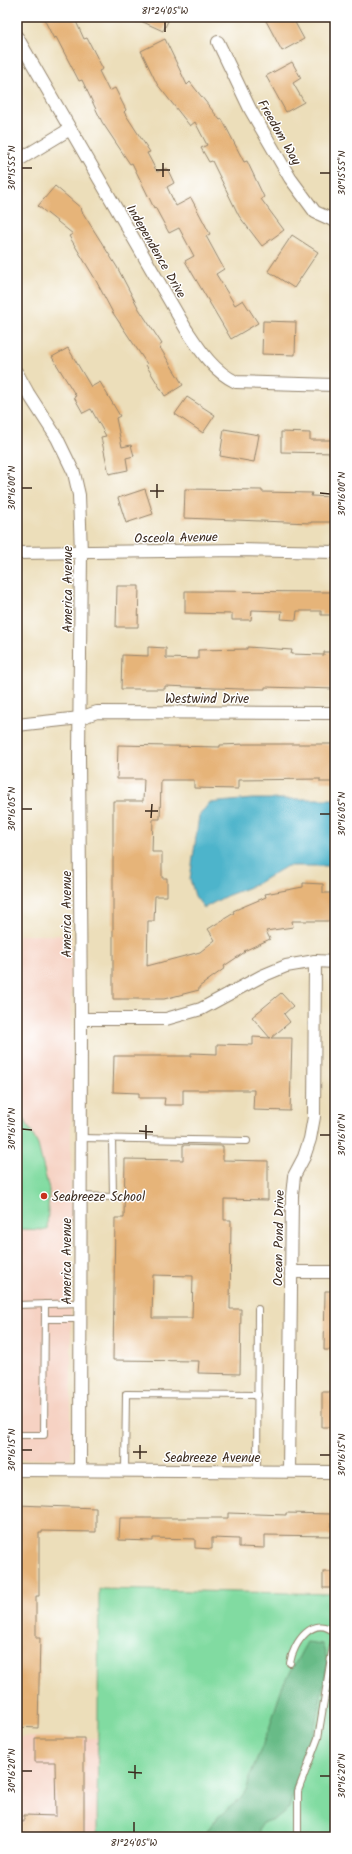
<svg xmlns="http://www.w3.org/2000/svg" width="352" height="1854" viewBox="0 0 352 1854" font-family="Kalam,sans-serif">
	<rect width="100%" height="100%" fill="#fff"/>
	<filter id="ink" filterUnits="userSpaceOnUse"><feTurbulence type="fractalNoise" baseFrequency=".025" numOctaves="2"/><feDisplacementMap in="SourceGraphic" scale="8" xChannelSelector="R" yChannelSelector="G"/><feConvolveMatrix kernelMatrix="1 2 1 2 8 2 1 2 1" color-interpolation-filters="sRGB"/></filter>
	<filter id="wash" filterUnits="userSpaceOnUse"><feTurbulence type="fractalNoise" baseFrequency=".012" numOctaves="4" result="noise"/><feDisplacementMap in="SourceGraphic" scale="16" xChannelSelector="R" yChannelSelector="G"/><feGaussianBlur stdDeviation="0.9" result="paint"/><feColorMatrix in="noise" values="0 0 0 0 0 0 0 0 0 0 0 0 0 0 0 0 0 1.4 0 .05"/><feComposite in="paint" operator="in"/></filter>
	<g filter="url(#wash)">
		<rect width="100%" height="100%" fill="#ecdeba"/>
		<g fill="#f6d2c3">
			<polygon points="17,935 71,935 71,1458 17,1459"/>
			<polygon points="17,1737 98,1738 97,1837 17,1837"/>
		</g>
		<g fill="#81dba1" stroke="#5e8260">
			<polygon points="17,1105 38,1145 49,1190 47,1230 17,1229"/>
			<polygon points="99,1589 335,1594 335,1837 97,1837"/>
		</g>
		<path fill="#68bb87" stroke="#527252" d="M307 1642 322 1644 328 1662 310 1750 297 1780 289 1808 275 1819 264 1822 259 1829V1837H205C214 1809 248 1805 249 1778L269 1729 282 1687Z"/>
		<polygon fill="#4db4cb" stroke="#446f74" points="252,799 335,799 335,866 287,866 255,885 226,896 204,908 195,896 190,879 199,816 209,803"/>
		<g id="blocks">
			<g fill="#e6b479" fill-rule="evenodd">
				<polygon points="43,17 74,17 84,39 87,38 103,69 99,71 109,91 115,88 126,110 124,112 150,152 147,153 157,172 167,168 174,183 167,187 176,206 191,198 210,234 206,236 224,269 216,274 227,292 235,305 243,300 258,323 231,339 185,261 194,256 179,228 169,233 155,207 154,208 132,163 130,164 102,122 82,80 79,81 56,37 54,39"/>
				<polygon points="132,17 170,17 163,31"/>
				<polygon points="264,17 292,17 304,39 282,51"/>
				<polygon points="165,39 187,85 190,82 220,120 222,119 244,162 247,161 264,197 261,199 284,230 262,246 239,216 212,161 209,162 201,148 207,145 195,122 190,126 157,84 141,51"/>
				<polygon points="292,62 301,78 293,83 304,102 286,112 266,76"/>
				<polygon points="55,186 82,209 81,210 117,267 139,309 162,344 159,346 183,385 165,396 146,365 147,364 113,313 94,277 69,236 73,234 38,206"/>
				<polygon points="292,235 318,252 294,288 268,271"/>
				<polygon points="263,321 296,322 295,355 262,354"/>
				<polygon points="68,348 91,387 100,382 120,416 116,418 122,447 131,445 134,456 126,458 128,470 109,474 101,437 106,436 91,409 83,413 74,397 76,396 52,357"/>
				<polygon points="187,397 215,415 203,433 175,414"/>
				<polygon points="224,429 259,435 254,462 220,456"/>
				<polygon points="281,432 310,433 310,440 335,440 335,453 281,452"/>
				<polygon points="145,489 153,514 126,523 118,498"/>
				<polygon points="185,489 262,490 262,492 312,493 311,496 335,497 335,522 311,522 311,523 184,518"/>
				<polygon points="117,586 139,586 138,627 116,627"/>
				<polygon points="185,591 335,592 335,615 321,615 321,611 297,611 296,620 281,619 282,611 252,610 251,620 232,620 232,614 185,613"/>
				<polygon points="148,647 166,648 166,658 198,659 198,650 247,649 247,647 292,650 291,654 324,655 324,652 335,652 335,689 265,687 265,689 240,689 165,686 165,689 121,689 122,655 148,656"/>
				<polygon points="245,744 335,744 335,782 320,782 320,779 238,780 238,789 194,788 194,780 161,780 160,819 153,819 152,852 162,852 162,878 167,878 167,896 155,896 154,921 148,921 147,966 200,952 215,940 208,929 234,913 233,911 266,897 265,894 303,887 303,883 323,884 323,893 335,893 335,921 292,921 293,927 266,931 270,939 244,951 245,952 224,966 225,968 199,987 199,990 164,999 113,999 113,801 143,801 144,779 117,779 118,745 220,747 220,745"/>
				<polygon points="281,993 293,1006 284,1014 290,1022 271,1038 292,1038 290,1111 253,1110 254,1090 183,1090 183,1105 164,1105 165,1098 139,1098 139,1093 113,1092 114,1056 191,1056 191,1053 217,1054 217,1044 253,1045 253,1037 270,1038 252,1017"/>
				<path d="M183 1145 223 1146V1160L268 1161V1200L224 1199V1220H231L230 1309H241L240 1374 198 1373 199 1361 113 1360 115 1218H124L125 1159 183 1160ZM153 1275 193 1276 192 1318H152Z"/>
				<polygon points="325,1291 335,1291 335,1350 324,1350"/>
				<rect x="322" y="1392" width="13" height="35"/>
				<polygon points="17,1505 96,1508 96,1532 42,1531 42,1533 39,1533 39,1596 36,1596 36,1638 40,1638 38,1728 17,1727"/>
				<polygon points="228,1513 286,1515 286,1513 332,1514 332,1536 265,1535 265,1548 239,1547 239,1539 212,1538 212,1549 195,1548 195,1539 153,1538 153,1541 119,1540 120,1518 228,1518"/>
				<rect x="323" y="1572" width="12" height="16"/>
				<polygon points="35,1738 84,1738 84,1837 17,1837 17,1821 24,1822 24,1815 56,1816 55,1762 35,1762"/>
			</g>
		</g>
	</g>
	<g filter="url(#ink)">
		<use href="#blocks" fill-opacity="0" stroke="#94846c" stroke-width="1"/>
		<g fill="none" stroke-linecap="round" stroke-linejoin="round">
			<defs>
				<g id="lane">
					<polyline points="80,1138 247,1141"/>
					<polyline points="80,1196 113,1197 112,1138"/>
					<polyline points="17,1305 80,1303"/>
					<polyline points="45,1319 80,1319"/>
					<polyline points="17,1435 44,1435 45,1304"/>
					<polyline points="125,1470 126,1394 258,1395"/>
					<polyline points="257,1471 258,1309"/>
					<path d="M290 1663C293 1643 314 1613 335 1633L318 1738 298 1791V1837"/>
				</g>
				<g id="street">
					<path d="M17 37 186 329C200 350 213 371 236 382L335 385"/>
					<polyline points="218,42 250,109 290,178 315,212 335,221"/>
					<polyline points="17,161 70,129"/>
					<polyline points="17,373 28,393 57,438 74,473 79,495 81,553 79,755 81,1019 80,1470"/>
					<polyline points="17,553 239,550 335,552"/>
					<polyline points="17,725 80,718 97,712 335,713"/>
					<polyline points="81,1019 166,1019 201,1009 262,976 286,966 315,961 335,962"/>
					<polyline points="291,1272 335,1272"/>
					<polyline points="17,1470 335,1472"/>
					<polyline points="289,1471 292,1196 294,1176 304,1157 310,1139 314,1117 315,961"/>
				</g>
			</defs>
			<use href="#lane" stroke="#94846c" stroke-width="8"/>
			<use href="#street" stroke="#94846c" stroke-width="14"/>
			<use href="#lane" stroke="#fff" stroke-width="6"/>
			<use href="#street" stroke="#fff" stroke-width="12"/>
		</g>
	</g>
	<path fill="none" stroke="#3b2a1e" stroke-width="1.5" d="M165 32V22M22 168H32M156 170H170M320 173H330M163 177V163M22 488H32M150 491H164M320 493 330 494M157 498V484M22 809H32M145 811H158M320 814H330M151 818 152 804M22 1129 32 1130M139 1131 153 1132M320 1135H330M146 1139V1125M22 1450H32M133 1452H147M320 1455H330M140 1459V1445M22 1771H32M128 1772 142 1773M320 1776H330M135 1779V1765M134 1832V1822"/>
	<circle fill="#c8321e" stroke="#fff" stroke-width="1.5" cx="44" cy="1196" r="4"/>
	<g text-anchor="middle" stroke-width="3" stroke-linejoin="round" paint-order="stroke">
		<g font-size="13" fill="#3b2a1e" stroke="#fff">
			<text transform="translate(280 132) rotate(60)" y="5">Freedom Way</text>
			<text transform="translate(157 251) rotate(60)" y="5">Independence Drive</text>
			<text transform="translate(176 537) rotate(-1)" y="5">Osceola Avenue</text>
			<text transform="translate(67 589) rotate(-90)" y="5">America Avenue</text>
			<text x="207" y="703">Westwind Drive</text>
			<text transform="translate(66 914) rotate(-90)" y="5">America Avenue</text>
			<text transform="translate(278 1238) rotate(-89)" y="5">Ocean Pond Drive</text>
			<text transform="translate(66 1261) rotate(-90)" y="5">America Avenue</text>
			<text x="212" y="1462">Seabreeze Avenue</text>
		</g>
		<g font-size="13" fill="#3b2a1e" stroke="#fff" text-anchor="start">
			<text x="52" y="1201">Seabreeze School</text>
		</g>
	</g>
	<rect width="352" height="1854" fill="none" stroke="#fff" stroke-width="44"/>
	<rect x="22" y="22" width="308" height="1810" fill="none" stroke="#3b2a1e" stroke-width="1.5"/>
	<g font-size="10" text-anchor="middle" fill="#3b2a1e">
		<text x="165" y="14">81°24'05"W</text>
		<text transform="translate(11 168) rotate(-90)" y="4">30°15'55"N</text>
		<text transform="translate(341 173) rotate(-90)" y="4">30°15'55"N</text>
		<text transform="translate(11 488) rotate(-90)" y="4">30°16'00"N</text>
		<text transform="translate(341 494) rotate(-90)" y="4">30°16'00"N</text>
		<text transform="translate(11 809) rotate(-90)" y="4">30°16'05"N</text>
		<text transform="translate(341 814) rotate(-90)" y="4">30°16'05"N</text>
		<text transform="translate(11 1129) rotate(-90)" y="4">30°16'10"N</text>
		<text transform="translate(341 1135) rotate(-90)" y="4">30°16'10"N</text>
		<text transform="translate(11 1450) rotate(-90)" y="4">30°16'15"N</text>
		<text transform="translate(341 1455) rotate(-90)" y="4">30°16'15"N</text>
		<text transform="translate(11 1771) rotate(-90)" y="4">30°16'20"N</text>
		<text transform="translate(341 1776) rotate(-90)" y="4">30°16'20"N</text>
		<text x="134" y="1846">81°24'05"W</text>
	</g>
</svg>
